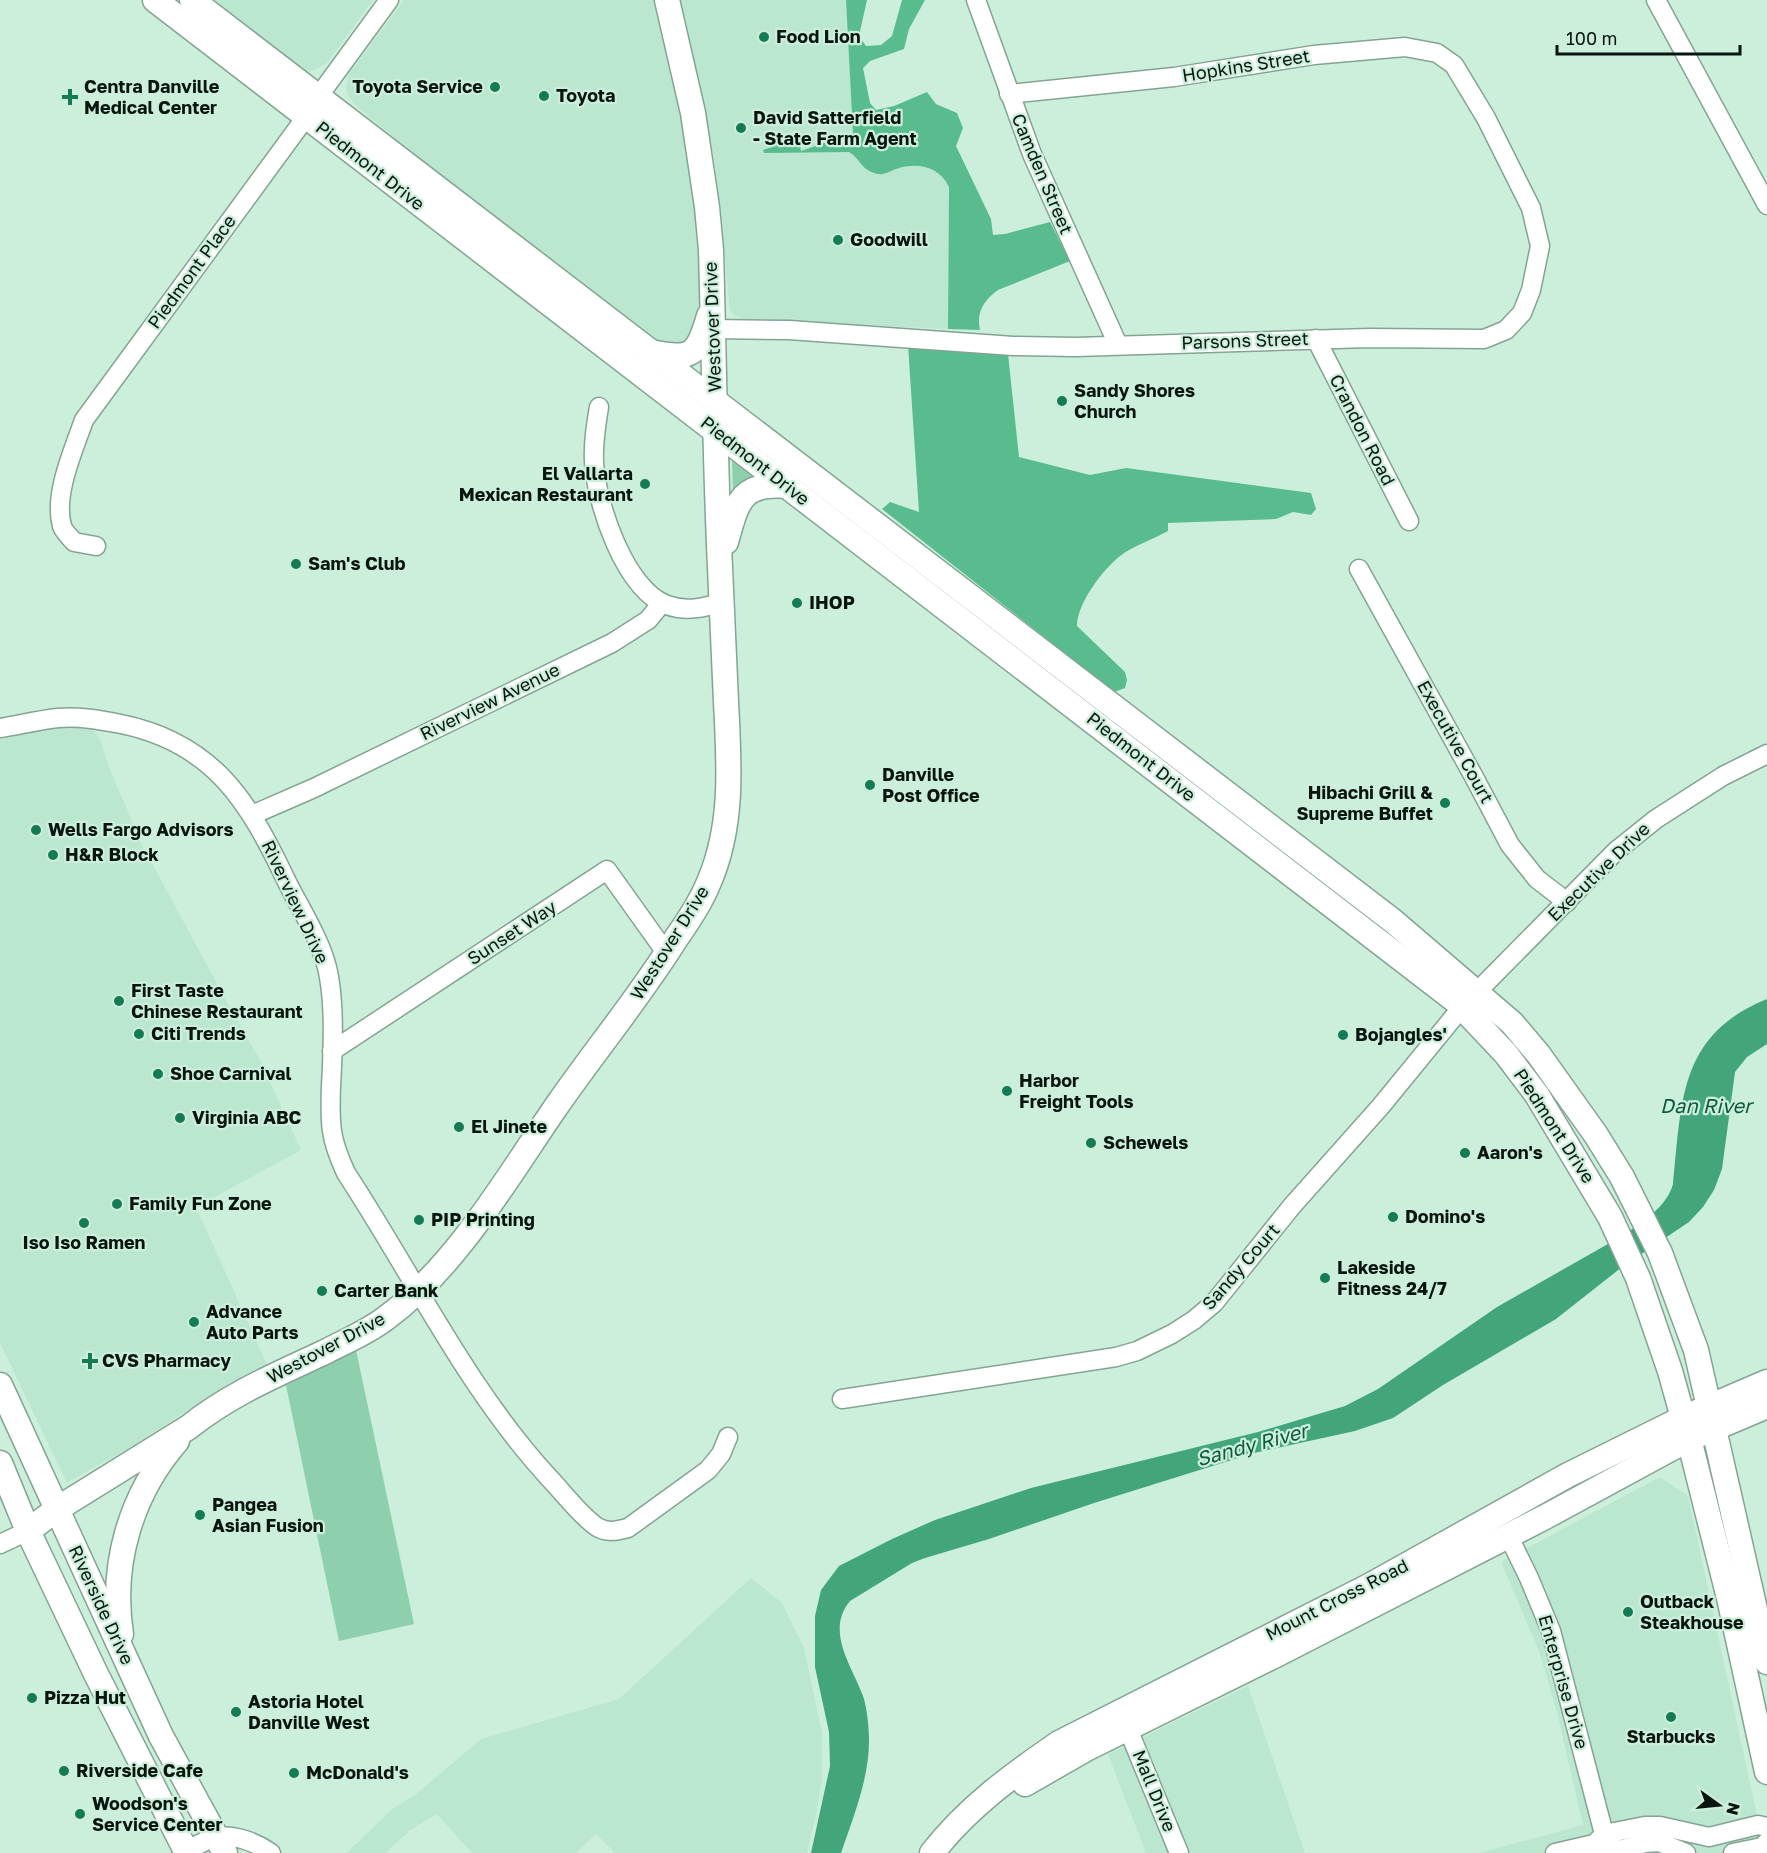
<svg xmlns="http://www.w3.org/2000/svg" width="1767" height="1853" viewBox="0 0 1767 1853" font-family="'Golos Text',sans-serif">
	<rect width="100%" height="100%" fill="#ccefdc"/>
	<g fill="#bbe6cf">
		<polygon points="208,0 373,0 326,64 309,72 298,70"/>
		<polygon points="404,0 655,0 691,158 700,293 699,324 690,345 657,346 541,257 356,106 348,96 346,88 349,74"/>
		<polygon points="678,0 846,0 854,145 949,163 948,329 747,320 735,316 730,310 729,303 721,207 713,153"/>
		<polygon points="89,724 100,740 109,767 142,845 227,1002 260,1060 301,1150 196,1207 268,1367 228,1384 137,1443 67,1483 0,1343 0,737 27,731"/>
		<polygon points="1660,1477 1688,1496 1765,1853 1479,1853 1583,1825 1557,1712 1539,1651 1501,1562"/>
		<polygon points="751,1578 782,1603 804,1648 822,1733 822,1779 816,1815 807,1853 615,1853 596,1834 576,1853 472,1853 437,1814 410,1830 386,1853 347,1853 392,1809 415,1795 481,1739 619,1699"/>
		<polygon points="1248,1686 1305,1853 1146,1853 1108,1754"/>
	</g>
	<g fill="#8ecfae">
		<polygon points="732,460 756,479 733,497"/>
		<polygon points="356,1350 414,1624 339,1641 286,1385"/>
	</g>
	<g fill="#59bc8e">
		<path d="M846 0H867L859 36 866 46 881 45 892 36 902 0H925L909 29 904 49 870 61 863 68 870 103 876 110 894 106 927 92 936 104 957 113 963 128 956 146 991 219 993 235 1005 234 1050 222 1070 261 998 290C984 300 976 312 980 330L948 329 949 187C939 166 917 162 896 169 890 171 885 175 878 174 860 170 862 160 849 152L764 153 763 150 798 138 801 151 853 133Z"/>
		<path d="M908 345 1008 354 1019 457 1090 475 1126 468 1311 493 1316 509 1311 515 1293 512 1276 519 1168 523V531C1155 538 1142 543 1129 550 1108 561 1077 602 1077 626L1125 672 1127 680 1125 688 1114 692 882 509 890 502 919 512Z"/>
	</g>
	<path fill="#42a67a" d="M1767 999V1044L1747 1057 1735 1072 1722 1169 1714 1190 1703 1207 1689 1222 1622 1267 1556 1319 1443 1385 1393 1418 1355 1431 1254 1453 1094 1503 989 1539 925 1558 912 1563 850 1601C825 1631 852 1666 863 1696 867 1708 869 1728 869 1741 869 1779 853 1818 841 1853H811L830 1766 829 1732 815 1667V1616L821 1590 839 1566 892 1539 935 1520 1031 1488 1258 1432 1345 1406 1378 1389 1497 1307 1622 1236C1641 1223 1667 1207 1673 1184 1682 1102 1678 1035 1767 999Z"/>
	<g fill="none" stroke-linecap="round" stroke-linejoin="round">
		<defs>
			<g id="minor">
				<polyline points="976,0 1032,154 1118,345"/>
				<polyline points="1656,0 1767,205"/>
				<polyline points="713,329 789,330 1013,346 1076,347 1369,338 1484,339 1506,330 1522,313 1531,290 1540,246 1531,208 1486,118 1454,65 1437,53 1405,47 1314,55 1174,77 1009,94"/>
				<polyline points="1316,339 1409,521"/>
				<path d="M599 407C596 425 593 443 594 462 596 503 625 590 667 605 686 612 704 608 722 602"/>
				<path d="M96 546 74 542C70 537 64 532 62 526 53 495 74 449 84 420L306 117 318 97 389 0"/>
				<polyline points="1359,569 1474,777 1510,845 1537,879 1567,902"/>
				<path d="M0 728C19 725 39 720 58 718 79 716 100 720 121 724 214 743 249 802 287 882 301 910 324 945 329 977 334 1006 333 1038 332 1067 331 1088 329 1110 332 1131 334 1146 340 1160 346 1173 413 1275 468 1391 552 1481 566 1496 580 1515 597 1527 607 1533 617 1531 628 1528L708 1470 721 1454 728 1437"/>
				<polyline points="252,815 314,788 612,643 648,620 662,603"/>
				<polyline points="332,1051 607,870 667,954"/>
				<polyline points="842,1399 1116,1357 1137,1351 1172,1334 1194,1320 1214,1303 1292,1206 1381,1106 1462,1007 1616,851 1656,819 1723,776 1767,754"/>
				<polyline points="1508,1535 1529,1578 1551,1631 1604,1834 1618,1853"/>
				<polyline points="0,1544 28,1531"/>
				<polyline points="1128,1729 1179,1853"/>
				<polyline points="1604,1834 1645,1826 1660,1826 1709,1837 1758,1825 1767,1827"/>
				<polyline points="1594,1844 1616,1851 1645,1843 1659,1842 1686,1853"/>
				<path d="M182 1853C192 1848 205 1840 217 1837 235 1834 257 1843 271 1853"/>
				<polyline points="1555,1853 1594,1844 1603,1836"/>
				<polyline points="1733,1853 1762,1847 1767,1842"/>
			</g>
			<g id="major">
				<polyline points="155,0 1456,1001 1506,1054 1537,1095 1610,1217 1638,1278 1670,1371 1689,1439 1729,1598 1767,1772"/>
				<polyline points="192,0 1393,921 1512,1023 1539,1055 1596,1135 1622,1177 1660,1253 1696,1350 1767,1662"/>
				<path d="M651 352C692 361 698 355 709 316"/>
				<path d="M726 542C737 503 740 482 787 486"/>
				<polyline points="0,1385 161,1736 225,1853"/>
				<polyline points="0,1463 28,1531 96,1674 187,1853"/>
				<path d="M28 1531 57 1509 189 1427C230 1394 278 1374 325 1352 346 1341 368 1332 386 1318 457 1266 508 1176 558 1104 597 1048 641 995 677 937 689 920 701 902 709 882 734 824 729 763 726 702 724 657 722 612 720 567 715 462 714 356 711 250L707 207 693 113 667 0"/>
				<path d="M121 1634C110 1564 131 1494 177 1441"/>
				<polyline points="1025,1784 1086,1749 1278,1654 1545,1517 1689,1439 1767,1406"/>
				<path d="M932 1853C968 1807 1011 1776 1059 1743L1369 1586 1568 1475 1683 1418 1767 1382"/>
			</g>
		</defs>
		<use href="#minor" stroke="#83a492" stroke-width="21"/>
		<use href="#major" stroke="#83a492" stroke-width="27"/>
		<use href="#minor" stroke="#fff" stroke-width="18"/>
		<use href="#major" stroke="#fff" stroke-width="24"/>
	</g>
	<g fill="#147b54" stroke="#ccefdc" stroke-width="2">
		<circle cx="764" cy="37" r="6"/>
		<circle cx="495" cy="87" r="6"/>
		<circle cx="544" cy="96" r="6"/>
		<path d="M67 88h6v6h6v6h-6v6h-6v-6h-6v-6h6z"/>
		<circle cx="741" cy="128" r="6"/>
		<circle cx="838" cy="240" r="6"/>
		<circle cx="1062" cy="401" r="6"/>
		<circle cx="645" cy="484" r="6"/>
		<circle cx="296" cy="564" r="6"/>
		<circle cx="797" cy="603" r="6"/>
		<circle cx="870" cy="785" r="6"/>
		<circle cx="1445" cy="803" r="6"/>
		<circle cx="36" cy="830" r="6"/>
		<circle cx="53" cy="855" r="6"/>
		<circle cx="119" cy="1001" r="6"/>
		<circle cx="139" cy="1034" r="6"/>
		<circle cx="1343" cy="1035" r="6"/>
		<circle cx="158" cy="1074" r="6"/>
		<circle cx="1007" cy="1091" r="6"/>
		<circle cx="180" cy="1118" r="6"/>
		<circle cx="459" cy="1127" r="6"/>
		<circle cx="1091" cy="1143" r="6"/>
		<circle cx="1465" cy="1153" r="6"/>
		<circle cx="117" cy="1204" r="6"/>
		<circle cx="1393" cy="1217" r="6"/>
		<circle cx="419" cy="1220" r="6"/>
		<circle cx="84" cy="1223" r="6"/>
		<circle cx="1325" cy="1278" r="6"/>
		<circle cx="322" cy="1291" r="6"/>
		<circle cx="194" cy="1322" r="6"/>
		<path d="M87 1352h6v6h6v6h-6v6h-6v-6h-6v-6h6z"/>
		<circle cx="200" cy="1515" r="6"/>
		<circle cx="1628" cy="1612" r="6"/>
		<circle cx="32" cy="1698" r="6"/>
		<circle cx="236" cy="1712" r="6"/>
		<circle cx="1671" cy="1717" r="6"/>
		<circle cx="64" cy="1771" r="6"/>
		<circle cx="294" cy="1773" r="6"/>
		<circle cx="80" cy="1814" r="6"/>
	</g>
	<g text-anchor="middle" stroke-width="4.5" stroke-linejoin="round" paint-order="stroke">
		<g font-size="18" font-weight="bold" fill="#09150f" stroke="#ccefdc" text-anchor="start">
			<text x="776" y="43">Food Lion</text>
			<text x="84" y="93">Centra Danville<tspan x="84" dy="21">Medical Center</tspan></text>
			<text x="483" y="93" text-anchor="end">Toyota Service</text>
			<text x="556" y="102">Toyota</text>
			<text x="753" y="124">David Satterfield<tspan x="753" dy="21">- State Farm Agent</tspan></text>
			<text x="850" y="246">Goodwill</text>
			<text x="1074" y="397">Sandy Shores<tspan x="1074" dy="21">Church</tspan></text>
			<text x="633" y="480" text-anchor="end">El Vallarta<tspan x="633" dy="21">Mexican Restaurant</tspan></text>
			<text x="308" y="570">Sam's Club</text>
			<text x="809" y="609">IHOP</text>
			<text x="882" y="781">Danville<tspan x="882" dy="21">Post Office</tspan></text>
			<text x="1433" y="799" text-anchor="end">Hibachi Grill &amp;<tspan x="1433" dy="21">Supreme Buffet</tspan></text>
			<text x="48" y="836">Wells Fargo Advisors</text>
			<text x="65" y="861">H&amp;R Block</text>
			<text x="131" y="997">First Taste<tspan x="131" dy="21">Chinese Restaurant</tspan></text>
			<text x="151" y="1040">Citi Trends</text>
			<text x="1355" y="1041">Bojangles'</text>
			<text x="170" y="1080">Shoe Carnival</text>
			<text x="1019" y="1087">Harbor<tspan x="1019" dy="21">Freight Tools</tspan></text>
			<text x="192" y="1124">Virginia ABC</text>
			<text x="471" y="1133">El Jinete</text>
			<text x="1103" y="1149">Schewels</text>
			<text x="1477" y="1159">Aaron's</text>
			<text x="129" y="1210">Family Fun Zone</text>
			<text x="1405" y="1223">Domino's</text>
			<text x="431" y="1226">PIP Printing</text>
			<text x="84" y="1249" text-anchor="middle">Iso Iso Ramen</text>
			<text x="1337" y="1274">Lakeside<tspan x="1337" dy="21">Fitness 24/7</tspan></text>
			<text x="334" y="1297">Carter Bank</text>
			<text x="206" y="1318">Advance<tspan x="206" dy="21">Auto Parts</tspan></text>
			<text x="102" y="1367">CVS Pharmacy</text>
			<text x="212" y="1511">Pangea<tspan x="212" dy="21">Asian Fusion</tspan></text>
			<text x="1640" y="1608">Outback<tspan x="1640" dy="21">Steakhouse</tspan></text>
			<text x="44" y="1704">Pizza Hut</text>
			<text x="248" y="1708">Astoria Hotel<tspan x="248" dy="21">Danville West</tspan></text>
			<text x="1671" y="1743" text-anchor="middle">Starbucks</text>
			<text x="76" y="1777">Riverside Cafe</text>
			<text x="306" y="1779">McDonald's</text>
			<text x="92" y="1810">Woodson's<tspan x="92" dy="21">Service Center</tspan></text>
		</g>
		<g font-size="18" fill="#09150f" stroke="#ccefdc">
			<text transform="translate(1246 66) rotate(-9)" y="6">Hopkins Street</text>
			<text transform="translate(370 166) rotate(38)" y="6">Piedmont Drive</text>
			<text transform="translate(1042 174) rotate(67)" y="6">Camden Street</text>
			<text transform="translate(192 272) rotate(-54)" y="6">Piedmont Place</text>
			<text transform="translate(713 327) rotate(-92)" y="6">Westover Drive</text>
			<text transform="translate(1245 341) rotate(-2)" y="6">Parsons Street</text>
			<text transform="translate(1362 430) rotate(63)" y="6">Crandon Road</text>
			<text transform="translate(755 461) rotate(38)" y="6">Piedmont Drive</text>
			<text transform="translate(490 702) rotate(-26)" y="6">Riverview Avenue</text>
			<text transform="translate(1455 742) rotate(61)" y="6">Executive Court</text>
			<text transform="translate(1141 757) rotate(38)" y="6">Piedmont Drive</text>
			<text transform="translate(1599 872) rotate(-44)" y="6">Executive Drive</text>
			<text transform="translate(295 902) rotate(65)" y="6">Riverview Drive</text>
			<text transform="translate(512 933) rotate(-33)" y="6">Sunset Way</text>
			<text transform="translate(670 943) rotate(-58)" y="6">Westover Drive</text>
			<text transform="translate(1554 1126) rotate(57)" y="6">Piedmont Drive</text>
			<text transform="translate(1241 1267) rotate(-49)" y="6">Sandy Court</text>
			<text transform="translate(326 1348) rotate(-28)" y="6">Westover Drive</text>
			<text transform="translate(1337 1600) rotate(-27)" y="6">Mount Cross Road</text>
			<text transform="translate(101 1605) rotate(65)" y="6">Riverside Drive</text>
			<text transform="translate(1563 1682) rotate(74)" y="6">Enterprise Drive</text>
			<text transform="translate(1154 1791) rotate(68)" y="6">Mall Drive</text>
		</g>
		<g font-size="20" font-style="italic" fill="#0c5a3d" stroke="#ccefdc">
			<text x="1706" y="1113">Dan River</text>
			<text transform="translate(1252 1445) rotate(-15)" y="7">Sandy River</text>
		</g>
	</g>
	<g transform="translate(1719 1805) rotate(105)" stroke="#ccefdc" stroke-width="4.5" paint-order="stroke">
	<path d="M0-4.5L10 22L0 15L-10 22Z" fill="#09150f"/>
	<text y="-9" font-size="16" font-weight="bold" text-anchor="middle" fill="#09150f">N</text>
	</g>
	<path d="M1557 45v9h183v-9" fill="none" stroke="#09150f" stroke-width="3"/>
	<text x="1566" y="45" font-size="18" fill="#09150f" stroke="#ccefdc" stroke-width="4.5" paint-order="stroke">100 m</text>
</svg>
